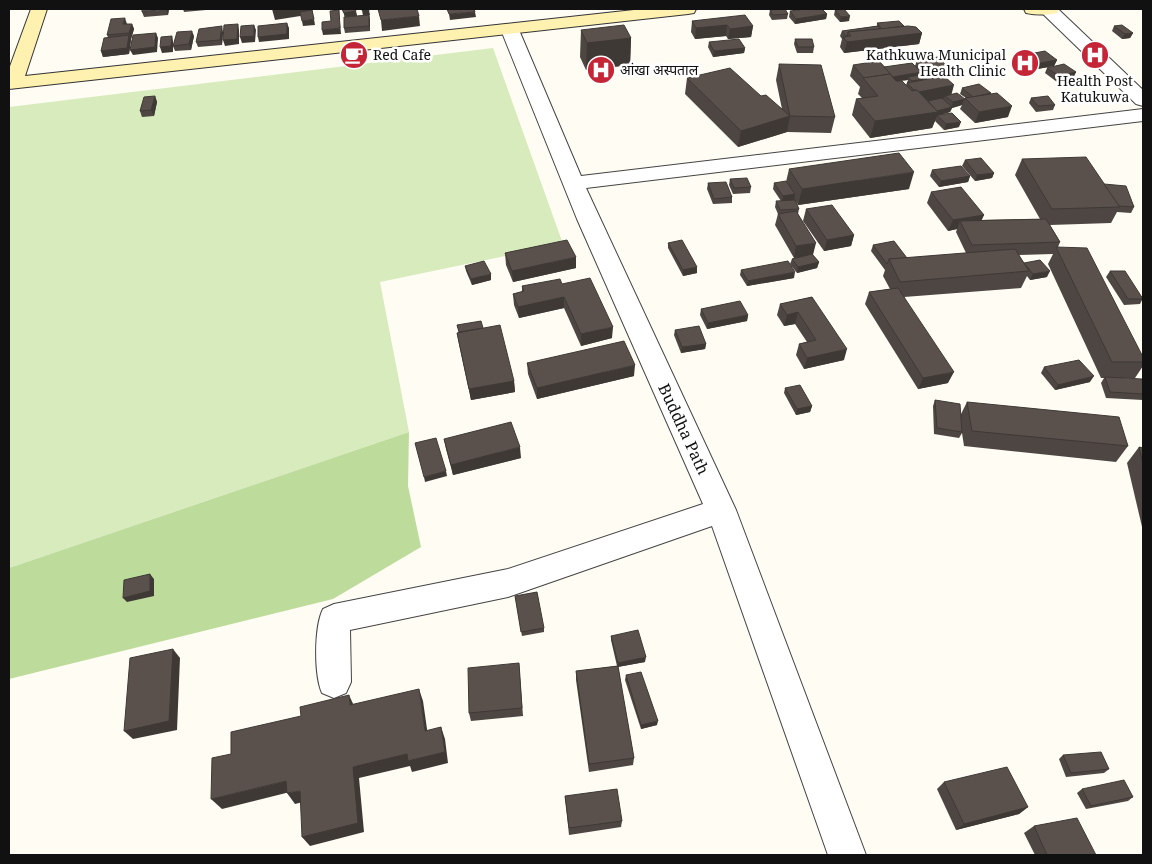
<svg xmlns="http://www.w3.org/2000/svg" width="1152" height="864" viewBox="0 0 1152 864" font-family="'Noto Serif','Noto Sans Devanagari',serif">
	<rect width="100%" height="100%" fill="#fffcf4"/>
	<polygon fill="#d8ebbc" points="493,48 563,244 380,282 409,432 9,568 9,107"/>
	<polygon fill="#bddc9b" points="409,432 408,486 421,547 333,599 9,679 9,568"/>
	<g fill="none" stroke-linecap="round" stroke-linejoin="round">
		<defs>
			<g id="street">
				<polygon points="1041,9 1058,9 1143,90 1143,106 1136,104 1043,14"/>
				<path d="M510 25 516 26 519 30 581 176 1143 109V121L586 188 736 510 866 855H828L712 526 508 597 350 630 351 682 346 693 334 698 322 693C314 675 314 627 323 609L334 604 508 569 703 504 577 219 501 30 504 26Z"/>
			</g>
			<g id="secondary">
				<polygon points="31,9 47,9 25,76 643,9 696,9 694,13 688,14 9,89 9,69"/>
				<path d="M1024 9H1059L1057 13C1047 15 1036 15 1026 13Z"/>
			</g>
		</defs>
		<use href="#street" stroke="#444" stroke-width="2"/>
		<use href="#secondary" stroke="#333" stroke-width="2"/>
		<use href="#street" fill="#fff" fill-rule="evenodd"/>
		<use href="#secondary" fill="#fff1af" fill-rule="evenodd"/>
	</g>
	<g fill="#4d4642" fill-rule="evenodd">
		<polygon points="169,9 168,15 144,17 142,12"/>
		<polygon points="183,9 217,9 184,12"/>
		<polygon points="342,9 355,9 357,16 369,15 370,21 370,31 345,33 344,28 345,17"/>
		<polygon points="770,10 788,14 787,19 772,20 769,15"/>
		<polygon points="835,10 849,21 840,22 834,15"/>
		<polygon points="790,11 827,14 826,19 795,24 789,17"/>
		<polygon points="692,21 753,26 751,37 728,39 726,36 695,39 691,32"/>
		<polygon points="877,23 904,26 922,33 919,44 844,53 840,47 842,39 840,36 842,31 877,26"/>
		<polygon points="127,24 132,24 134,29 131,39 131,40 129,54 103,57 101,51 108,37 107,35"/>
		<polygon points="1114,26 1133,33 1130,38 1122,39 1112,31"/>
		<polygon points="581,30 631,38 630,65 586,70 580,57"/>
		<polygon points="223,32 222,45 198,47 196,42"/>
		<polygon points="194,36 191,50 175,51 173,46"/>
		<polygon points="795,39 814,47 813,53 797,53 794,44"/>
		<polygon points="709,42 745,48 744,53 713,57 708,47"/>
		<polygon points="1024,55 1057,60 1054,66 1032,70 1021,61"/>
		<path d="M917 60 949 76H944L951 94 964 99 966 98 960 94 962 88 991 93V94L1008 117 975 123 960 109 962 105 952 108 950 112 939 115 959 127 944 130 935 121 937 116 932 128 870 138 852 115 856 99 862 98 858 94 860 87 850 76 853 65 884 67 921 75 924 74 915 66ZM908 80 906 85 896 81Z"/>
		<polygon points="779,64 835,117 831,133 787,132 738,147 685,94 687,78 761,96 782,109 776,80"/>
		<polygon points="1047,68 1076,72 1073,78 1057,82 1045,73"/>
		<polygon points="155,96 157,102 154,116 142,117 140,111"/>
		<polygon points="1031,98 1055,105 1053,110 1036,112 1029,103"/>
		<polygon points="1022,159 1104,184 1134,207 1131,213 1117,212 1111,223 1050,225 1060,242 1058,247 1143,362 1143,366 1135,378 1121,378 1143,383 1143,400 1106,398 1101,383 1104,378 1101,378 1048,264 1053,254 1019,255 1024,263 1047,277 1030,280 1027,276 1021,288 904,297 948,383 918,389 865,304 869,292 890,289 883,276 885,270 871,251 873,245 907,258 966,253 956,232 957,229 948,231 927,203 931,192 984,215 981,220 1040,219 1015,175"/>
		<polygon points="965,160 994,173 992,178 975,181 962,166"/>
		<polygon points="789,169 909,189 798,205 796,201 799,209 798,214 813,255 819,262 817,268 797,273 790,264 792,259 802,256 794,258 775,225 778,214 775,207 776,201 781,201 773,189 774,183 786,182"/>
		<polygon points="932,170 970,176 968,182 939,187 930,176"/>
		<polygon points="730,179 751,187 750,193 733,194 729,185"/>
		<polygon points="708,183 732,197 732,203 713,204 707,189"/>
		<polygon points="806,209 854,235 851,246 824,251 803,221"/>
		<polygon points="668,243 697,273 683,276 668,248"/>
		<polygon points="505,253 576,268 513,282 506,265"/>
		<polygon points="465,266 491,280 472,285 466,271"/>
		<polygon points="741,270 794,278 747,286 740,275"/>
		<polygon points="1110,271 1143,298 1140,304 1124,305 1106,277"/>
		<polygon points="562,284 612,338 581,346 564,308 519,318 514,305 513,294 522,292 522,286"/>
		<polygon points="812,297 844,360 804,369 796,355 799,344 807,342 795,324 784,326 777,315 780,304"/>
		<polygon points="701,309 748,315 747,321 707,329 700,315"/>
		<polygon points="457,325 483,328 514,381 515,392 471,400 459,344 457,333 459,332"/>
		<polygon points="675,330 706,344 705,349 681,353 674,335"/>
		<polygon points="527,363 634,376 537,399 528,374"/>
		<polygon points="1044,367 1090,382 1055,390 1041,373"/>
		<polygon points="785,388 812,406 810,412 796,415 784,393"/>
		<polygon points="935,400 961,414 967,402 1128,446 1116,462 964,446 962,433 959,438 934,434 933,406"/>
		<polygon points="444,439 521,458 453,475 446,449"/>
		<polygon points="1139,447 1143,448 1143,531 1127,463"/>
		<polygon points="515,596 544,628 544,632 522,636"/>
		<polygon points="611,636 645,662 618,667 634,758 633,765 589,772 576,680 576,671 617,666 611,640"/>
		<polygon points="519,663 523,716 471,721 469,713"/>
		<polygon points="626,675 657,725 641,729 625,680"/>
		<polygon points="1063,755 1109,769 1104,773 1066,777 1059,759"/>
		<polygon points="944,782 1028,807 1019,814 956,830 937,789"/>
		<polygon points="1082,789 1133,797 1128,801 1086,809 1077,793"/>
		<polygon points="565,796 622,821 621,827 569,835"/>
		<polygon points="1034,826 1096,855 1035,855 1024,833"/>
	</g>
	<g fill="#3f3936">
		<polygon points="166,9 169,9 168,15"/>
		<polygon points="272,9 312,9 313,14 275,20"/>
		<polygon points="322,9 334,9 323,10"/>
		<polygon points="339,10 341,34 323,35 322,30 340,28"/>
		<polygon points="362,10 369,10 370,15 363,16"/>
		<polygon points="356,11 357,16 345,18 344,13"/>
		<polygon points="475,12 476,17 450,20 449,14"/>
		<polygon points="827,14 826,19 795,24 796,19"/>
		<polygon points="369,15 370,21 370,31 369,26"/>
		<polygon points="419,16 420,26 382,31 381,20"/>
		<polygon points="850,16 849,21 840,22 841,17"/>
		<polygon points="125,18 127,24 125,30 123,24"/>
		<polygon points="314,19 315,25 303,26 302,21"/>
		<polygon points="287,23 289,28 289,39 259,42 258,37"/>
		<polygon points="132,24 134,29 131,39 129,33"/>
		<polygon points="238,24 239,30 239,44 225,46 223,40"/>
		<polygon points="254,25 256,30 255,42 242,43 240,37"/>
		<polygon points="727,25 726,36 695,39 696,28"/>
		<polygon points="222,26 223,32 222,45 220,40"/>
		<polygon points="753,26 751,37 728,39 730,29"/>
		<polygon points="192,31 194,36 191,50 189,44"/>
		<polygon points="156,33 158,38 157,52 133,55 130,50"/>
		<polygon points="922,33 919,44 844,53 847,42"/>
		<polygon points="1133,33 1130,38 1122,39 1125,34"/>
		<polygon points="129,35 131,40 129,54 103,57 101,51"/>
		<polygon points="172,36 173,41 173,52 162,53 160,47"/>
		<polygon points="631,38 630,65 586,70 587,43"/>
		<polygon points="745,48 744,53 713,57 714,51"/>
		<polygon points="1057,60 1054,66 1032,70 1035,64"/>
		<polygon points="951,70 949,76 929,78 911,86 912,81 928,79 930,73"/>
		<polygon points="921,72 920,78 908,77 908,80 891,82 893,77"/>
		<polygon points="1076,72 1073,78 1057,82 1059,76"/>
		<polygon points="954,85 951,96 945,96 944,98 913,103 916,92"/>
		<polygon points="155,96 157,102 154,116 151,110"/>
		<polygon points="964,99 962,105 952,108 950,112 937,116 932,128 870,138 875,121 933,111 952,107 953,102"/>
		<polygon points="1012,106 1008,117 975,123 979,112"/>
		<polygon points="790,116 787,132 738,147 741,131"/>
		<polygon points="961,122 959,127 944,130 946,124"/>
		<polygon points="914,172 909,189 798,205 802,189"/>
		<polygon points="994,173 992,178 975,181 977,175"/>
		<polygon points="970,176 968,182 939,187 941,181"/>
		<polygon points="795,194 794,200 782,202 783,196"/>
		<polygon points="984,215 979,226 960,221 957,229 948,231 953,220"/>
		<polygon points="854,235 851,246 824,251 827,240"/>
		<polygon points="816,243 813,255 794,258 796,246"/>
		<polygon points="576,257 576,268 513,282 512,271"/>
		<polygon points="819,262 817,268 797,273 798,267"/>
		<polygon points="697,267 697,273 683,276 683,270"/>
		<polygon points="1050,271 1047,277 1030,280 1033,274"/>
		<polygon points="795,272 794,278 747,286 748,281"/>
		<polygon points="491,274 491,280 472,285 471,279"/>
		<polygon points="564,297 564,308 519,318 518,307"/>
		<polygon points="798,312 795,324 784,326 787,315"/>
		<polygon points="748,315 747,321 707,329 708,323"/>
		<polygon points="613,327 612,338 581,346 581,334"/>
		<polygon points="706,344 705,349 681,353 682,347"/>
		<polygon points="847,349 844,360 804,369 807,358"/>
		<polygon points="635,365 634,376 537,399 537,388"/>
		<polygon points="954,372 948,383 918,389 923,378"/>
		<polygon points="1094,376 1090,382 1055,390 1058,385"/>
		<polygon points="514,381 515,392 471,400 469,389"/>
		<polygon points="812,406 810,412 796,415 797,409"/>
		<polygon points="520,447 521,458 453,475 451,465"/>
		<polygon points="446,471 447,476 425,482 424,477"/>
		<polygon points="150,574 154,579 154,596 127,602 123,598"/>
		<polygon points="173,649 180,658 177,730 133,739 124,731"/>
		<polygon points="646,657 645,662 617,667 618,663"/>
		<polygon points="419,689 423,701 429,743 425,731"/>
		<polygon points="349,695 355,708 350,705"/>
		<polygon points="658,721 657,725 641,729 641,725"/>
		<polygon points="441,727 445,739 448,763 412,772 410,766 359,778 364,832 310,846 302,837 353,767"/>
		<polygon points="286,781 294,791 222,809 211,799"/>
		<polygon points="300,791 307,801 295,804 287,793"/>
		<polygon points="1028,807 1019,814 956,830 964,824"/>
	</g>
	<g fill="#5a514d" stroke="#3f3936">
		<polygon points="142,9 166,9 142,12"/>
		<polygon points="342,9 355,9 356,11 344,13"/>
		<rect x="362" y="9" width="7" height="1"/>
		<polygon points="378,9 417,9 419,16 381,20"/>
		<polygon points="447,9 474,9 475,12 449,14"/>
		<polygon points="779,9 785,9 788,14 773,15 770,10"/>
		<polygon points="806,9 822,9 827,14 796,19 790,11"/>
		<polygon points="844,9 850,16 841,17 835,10"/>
		<polygon points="312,10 314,19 302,21 300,12"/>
		<polygon points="339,10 340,28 322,30 322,22 331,21 330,11"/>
		<polygon points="369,15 369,26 344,28 344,17"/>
		<polygon points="745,15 753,26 730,29 727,25 696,28 692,21"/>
		<polygon points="125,18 123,24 132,24 129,33 107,35 111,19"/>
		<polygon points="899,21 904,26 882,29 877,23"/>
		<polygon points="287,23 287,34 258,37 258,26"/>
		<polygon points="238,24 237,39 223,40 224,25"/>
		<polygon points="254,25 254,36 240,37 241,26"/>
		<polygon points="624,25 631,38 587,43 581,30"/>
		<polygon points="1122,25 1133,33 1125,34 1114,26"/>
		<polygon points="222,26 220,40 196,42 199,29"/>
		<polygon points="878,26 880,29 848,32 847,36 846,36 842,31"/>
		<polygon points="908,26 916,27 922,33 847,42 843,37 851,36 848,32"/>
		<polygon points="192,31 189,44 173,46 177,32"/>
		<polygon points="156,33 155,47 130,50 133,35"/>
		<polygon points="129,35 127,48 101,51 104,38"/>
		<polygon points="172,36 171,46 160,47 161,37"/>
		<polygon points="739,39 745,48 714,51 709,42"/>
		<polygon points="795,39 812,39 814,47 798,47"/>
		<polygon points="1045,51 1057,60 1035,64 1024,55"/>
		<polygon points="938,57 951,70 930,73 917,60"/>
		<polygon points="879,61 892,75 890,74 864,78 853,65"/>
		<polygon points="912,63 921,72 893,77 884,67"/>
		<polygon points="779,64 821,65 835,117 790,116 741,131 687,78 730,68 761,96 766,95 790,116"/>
		<polygon points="1064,64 1076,72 1059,76 1047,68"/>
		<polygon points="890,74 896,81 902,81 912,91 917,90 938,112 875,121 856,99 878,96 863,78"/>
		<polygon points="925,74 929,78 912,81 908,77"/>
		<polygon points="944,76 954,85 919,92 917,90 914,90 907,83"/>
		<polygon points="979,84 991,93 973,97 962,88"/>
		<polygon points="957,93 965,99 953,102 945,96"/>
		<polygon points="997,93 1012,106 979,112 965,98"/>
		<polygon points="155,96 151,110 140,111 144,97"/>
		<polygon points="1048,96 1055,105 1038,106 1031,98"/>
		<polygon points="942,98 952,107 937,111 928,101"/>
		<polygon points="952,113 961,122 946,124 937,115"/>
		<polygon points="899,153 914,172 802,189 789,169"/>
		<polygon points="1086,157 1120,207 1052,209 1022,159"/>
		<polygon points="981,158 994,173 977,175 965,160"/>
		<polygon points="961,166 970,176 941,181 932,170"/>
		<polygon points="747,178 751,187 734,188 730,179"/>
		<polygon points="786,181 795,194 783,196 774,183"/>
		<polygon points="726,182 732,197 714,199 708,183"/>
		<polygon points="1104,184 1126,186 1134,207 1119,206"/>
		<polygon points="961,187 984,215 953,220 931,192"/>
		<polygon points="795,200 799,209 780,210 776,201"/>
		<polygon points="832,205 854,235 827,240 806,209"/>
		<polygon points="796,211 816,243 796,246 778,214"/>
		<polygon points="1046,219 1060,242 972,245 960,221"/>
		<polygon points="567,240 576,257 512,271 505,253"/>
		<polygon points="682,240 697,267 683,270 668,243"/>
		<polygon points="894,241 907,258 889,259 887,264 873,245"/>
		<polygon points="1056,247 1087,248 1143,357 1143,362 1112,362"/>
		<polygon points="1015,249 1029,271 900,282 889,259"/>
		<polygon points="812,254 819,262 798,267 792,259"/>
		<polygon points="1040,260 1050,271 1033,274 1024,263"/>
		<polygon points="484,261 491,274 471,279 465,266"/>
		<polygon points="788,261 795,272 748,281 741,270"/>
		<polygon points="1110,271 1125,271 1143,299 1128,299"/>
		<polygon points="590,278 613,327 581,334 564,297 518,307 513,294 524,291 522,286 560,279 562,284"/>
		<polygon points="898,288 954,372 923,378 869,292"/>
		<polygon points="812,297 847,349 807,358 799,344 816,340 798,312 787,315 780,304"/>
		<polygon points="740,301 748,315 708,323 701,309"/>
		<polygon points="481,321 483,328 459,332 457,325"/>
		<polygon points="500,325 514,381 469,389 457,333"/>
		<polygon points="699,326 706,344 682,347 675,330"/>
		<polygon points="624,341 635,365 537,388 527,363"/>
		<polygon points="1079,360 1094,376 1058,385 1044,367"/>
		<polygon points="1105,377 1142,379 1143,383 1143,394 1110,392"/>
		<polygon points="800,385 812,406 797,409 785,388"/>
		<polygon points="935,400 960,404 962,432 937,428"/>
		<polygon points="967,402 1119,417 1128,446 972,431"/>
		<polygon points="511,422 520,447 451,465 444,439"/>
		<polygon points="436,438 446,471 424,477 415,443"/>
		<polygon points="1139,447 1143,448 1143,464"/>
		<polygon points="150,574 150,591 123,598 124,580"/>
		<polygon points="537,592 544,628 521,632 515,596"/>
		<polygon points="638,630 646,657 618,663 611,636"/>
		<polygon points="173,649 169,721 124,731 130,658"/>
		<polygon points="519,663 522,708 469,713 468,668"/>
		<polygon points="618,666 634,758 589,764 576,671"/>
		<polygon points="641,672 658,721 641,725 626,675"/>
		<polygon points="419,689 425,731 441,727 445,752 408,761 407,754 353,767 358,823 302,837 300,791 287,793 286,781 211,799 212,758 231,754 231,732 301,716 300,707 349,695 350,705"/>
		<polygon points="1101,752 1109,769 1071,773 1063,755"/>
		<polygon points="1007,767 1028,807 964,824 944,782"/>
		<polygon points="1124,780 1133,797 1091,806 1082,789"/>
		<polygon points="617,789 622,821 569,828 565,796"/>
		<polygon points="1077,818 1096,855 1047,855 1034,826"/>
	</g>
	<defs>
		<symbol id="cafe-disc" viewBox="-11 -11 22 22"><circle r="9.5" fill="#c42638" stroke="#fff"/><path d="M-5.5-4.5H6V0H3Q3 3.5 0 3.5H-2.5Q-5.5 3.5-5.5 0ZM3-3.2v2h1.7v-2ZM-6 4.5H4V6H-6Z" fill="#fff"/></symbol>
		<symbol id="hospital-disc" viewBox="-11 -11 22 22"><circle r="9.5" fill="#c42638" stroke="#fff"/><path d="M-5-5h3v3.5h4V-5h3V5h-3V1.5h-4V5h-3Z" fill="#fff"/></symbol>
	</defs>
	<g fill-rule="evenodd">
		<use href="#cafe-disc" x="338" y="39" width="32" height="32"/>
		<use href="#hospital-disc" x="1079" y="39" width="32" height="32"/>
		<use href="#hospital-disc" x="1009" y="47" width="32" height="32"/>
		<use href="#hospital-disc" x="585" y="54" width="32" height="32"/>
	</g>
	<g text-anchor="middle" stroke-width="5" stroke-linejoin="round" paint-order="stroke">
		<g font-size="14" fill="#111" stroke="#fff" text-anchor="start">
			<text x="373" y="60">Red Cafe</text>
			<text x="1006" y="60" text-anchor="end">Kathkuwa Municipal<tspan x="1006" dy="16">Health Clinic</tspan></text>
			<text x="620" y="75">आंखा अस्पताल</text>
			<text x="1095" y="86" text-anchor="middle">Health Post<tspan x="1095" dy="16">Katukuwa</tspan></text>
		</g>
		<g font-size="16" fill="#111" stroke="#fff">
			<text transform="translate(684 429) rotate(65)" y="6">Buddha Path</text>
		</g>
	</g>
	<rect width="1152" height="864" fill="none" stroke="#111111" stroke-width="20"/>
</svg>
